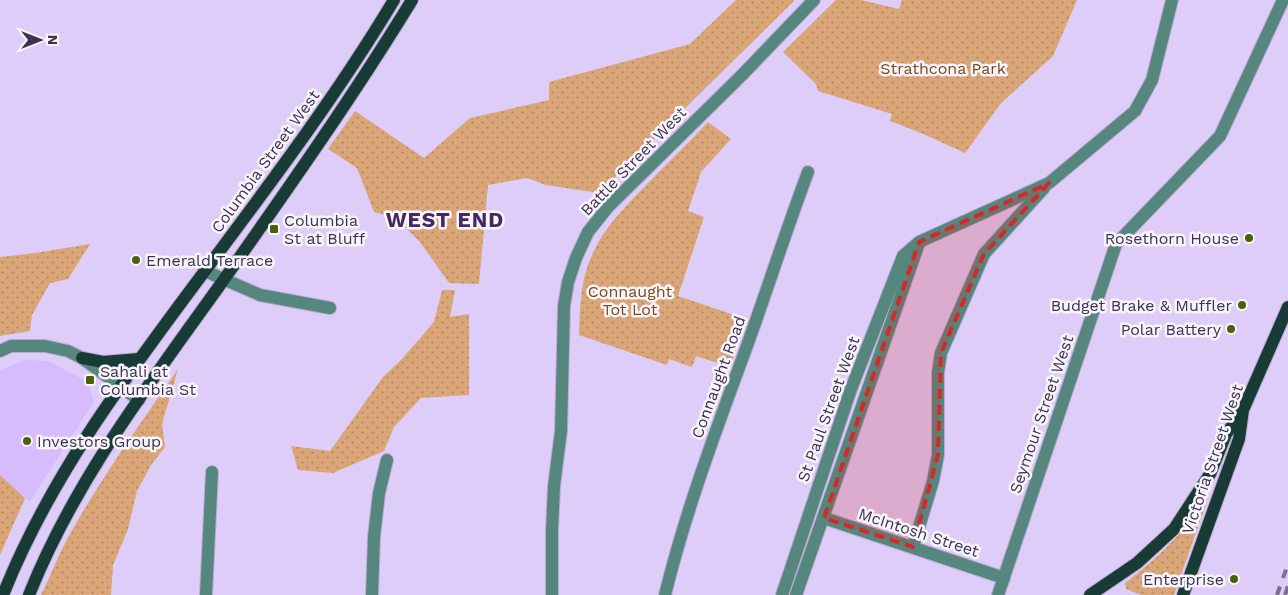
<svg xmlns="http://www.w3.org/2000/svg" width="1288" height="595" viewBox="0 0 1288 595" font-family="'Work Sans',sans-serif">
	<defs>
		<pattern id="green-dots" width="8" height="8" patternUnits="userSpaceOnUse" patternTransform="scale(1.25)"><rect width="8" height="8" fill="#daa677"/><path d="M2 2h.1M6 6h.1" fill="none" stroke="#b28864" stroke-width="1.8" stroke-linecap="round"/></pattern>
	</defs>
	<rect width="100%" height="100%" fill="#decdf8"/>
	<polygon fill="#d6bcfa" points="25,360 48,361 88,382 94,402 30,501 2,478 0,475 0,370"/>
	<g fill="url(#green-dots)">
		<polygon points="736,0 795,0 599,193 546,185 527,178 488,185 479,284 449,283 420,242 396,218 374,212 357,168 328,149 355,111 424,158 470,118 549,100 549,82 690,44"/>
		<polygon points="836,0 861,0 899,9 902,0 1077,0 1053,56 1001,103 965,153 921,133 890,121 892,114 818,91 816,84 783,52"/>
		<path d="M708 122 731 139 701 172 688 211 704 217 678 296 746 319 730 367 696 356 692 367 669 359 667 365 579 335C580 311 580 283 590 260 602 228 629 203 652 179 671 160 690 141 708 122Z"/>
		<polygon points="90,244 68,279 50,283 32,315 30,331 0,336 0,257 35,253"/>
		<polygon points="442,290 455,290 450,317 469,314 469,395 421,398 394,427 384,451 333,473 298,470 291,446 330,451 383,377 401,360 434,322"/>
		<path d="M178 369 162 424 165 447 151 465 137 491 128 529 113 565 111 595H41C50 578 56 560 65 543 98 482 139 426 178 369Z"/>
		<polygon points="0,475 25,498 0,555"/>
		<path d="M1205 499H1207V501L1174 595H1141L1126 589 1125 583C1157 559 1184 533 1205 499Z"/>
	</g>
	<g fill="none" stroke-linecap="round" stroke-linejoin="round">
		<defs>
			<g id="minor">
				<polyline points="205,271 260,295 330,308"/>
				<polyline points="0,351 11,346 45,346 68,351 82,358 139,400"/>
				<polyline points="824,518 1004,578"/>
				<polyline points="913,547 933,481 938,455 938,373 941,353 984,254 1044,188"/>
				<polyline points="206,595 212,472"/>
				<polyline points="372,595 374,537 379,493 387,460"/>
				<polyline points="552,595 552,530 554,486 561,431 564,306 568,282 576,258 588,232 608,207 742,75 814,0"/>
				<path d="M665 595C685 513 715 433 744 354 766 294 785 233 808 172"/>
				<polyline points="782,595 851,389 903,256 919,242 1049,183 1135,111 1152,80 1172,0"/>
				<polyline points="796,595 919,243"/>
				<polyline points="998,595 1116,244 1220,136 1283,0"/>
			</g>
			<g id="major">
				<polyline points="82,358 103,362 139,359"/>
				<path d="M3 595C50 476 128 374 204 272 270 184 337 95 394 0"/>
				<path d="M29 595C75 479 153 379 225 278 289 187 354 95 412 0"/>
				<polyline points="1090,595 1137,563 1174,529 1210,474 1226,434 1242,412"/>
				<polyline points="1183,595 1239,439 1243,410 1288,307"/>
			</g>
		</defs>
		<use href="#minor" stroke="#bbabd3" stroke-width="14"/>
		<use href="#major" stroke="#bbabd3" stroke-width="14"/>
		<use href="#minor" stroke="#56877f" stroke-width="12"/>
		<use href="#major" stroke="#193b36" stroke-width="12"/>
		<g stroke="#7d6f91" stroke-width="4" stroke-dasharray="9 9" stroke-linecap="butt">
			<polyline points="1277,595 1288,564"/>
			<polyline points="1285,595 1288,586"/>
		</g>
	</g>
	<path fill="#d62828" fill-opacity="0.2" stroke="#d62828" stroke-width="4" stroke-dasharray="10 6" stroke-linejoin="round" d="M1049 183 984 254 941 353 938 455 913 547 824 518 919 242Z"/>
	<g fill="#4b6008" stroke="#f8f5fd" stroke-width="2">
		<rect x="269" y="224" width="10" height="10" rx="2.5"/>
		<circle cx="1249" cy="238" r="5"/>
		<circle cx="136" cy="260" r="5"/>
		<circle cx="1242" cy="305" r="5"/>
		<circle cx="1231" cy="329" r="5"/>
		<rect x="85" y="375" width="10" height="10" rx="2.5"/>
		<circle cx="27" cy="441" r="5"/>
		<circle cx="1234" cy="579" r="5"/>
	</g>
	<g text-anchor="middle" stroke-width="5" stroke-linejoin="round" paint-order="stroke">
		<g font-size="16" fill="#794a17" stroke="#f8f5fd">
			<text x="943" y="74">Strathcona Park</text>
			<text x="630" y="297">Connaught<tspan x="630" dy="18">Tot Lot</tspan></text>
		</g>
		<g font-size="16" fill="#3e324e" stroke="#f8f5fd">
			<text transform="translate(265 161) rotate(-54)" y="6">Columbia Street West</text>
			<text transform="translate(633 161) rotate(-46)" y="6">Battle Street West</text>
			<text transform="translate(718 377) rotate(-70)" y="6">Connaught Road</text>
			<text transform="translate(828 409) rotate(-70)" y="6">St Paul Street West</text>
			<text transform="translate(1041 414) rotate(-71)" y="6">Seymour Street West</text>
			<text transform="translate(1212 459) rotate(-71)" y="6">Victoria Street West</text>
			<text transform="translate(919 532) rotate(18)" y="6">McIntosh Street</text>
		</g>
		<g font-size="16" fill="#3e324e" stroke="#f8f5fd" text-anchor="start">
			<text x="284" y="226">Columbia<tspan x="284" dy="18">St at Bluff</tspan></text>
			<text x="1239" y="244" text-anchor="end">Rosethorn House</text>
			<text x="146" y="266">Emerald Terrace</text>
			<text x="1232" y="311" text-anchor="end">Budget Brake &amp; Muffler</text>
			<text x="1221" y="335" text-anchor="end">Polar Battery</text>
			<text x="100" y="377">Sahali at<tspan x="100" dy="18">Columbia St</tspan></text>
			<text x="37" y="447">Investors Group</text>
			<text x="1224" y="585" text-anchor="end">Enterprise</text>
		</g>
		<g font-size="21" font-weight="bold" letter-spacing="1" fill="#442863" stroke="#f8f5fd">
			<text x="445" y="227">WEST END</text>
		</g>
	</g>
	<g transform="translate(40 40) rotate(90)" stroke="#f8f5fd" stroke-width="4" paint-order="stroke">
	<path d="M0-4L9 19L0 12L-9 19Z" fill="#3e324e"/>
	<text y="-8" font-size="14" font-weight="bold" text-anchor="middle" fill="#3e324e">N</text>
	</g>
</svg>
